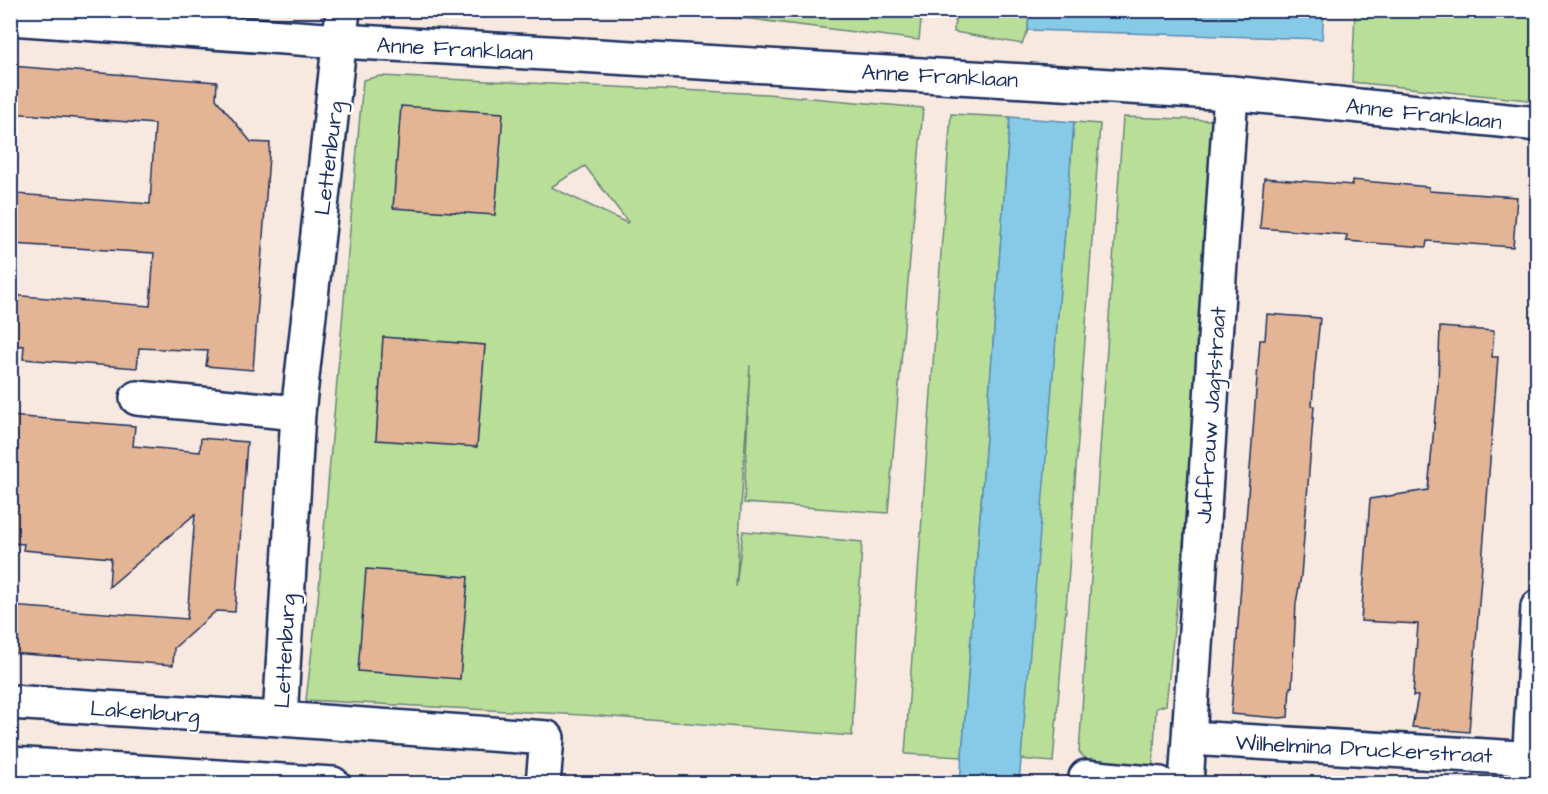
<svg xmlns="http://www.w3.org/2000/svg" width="1548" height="794" viewBox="0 0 1548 794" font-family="'Architects Daughter',sans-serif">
	<rect width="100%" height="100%" fill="#f7e9df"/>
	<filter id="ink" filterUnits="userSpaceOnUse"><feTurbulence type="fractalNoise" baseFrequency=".0167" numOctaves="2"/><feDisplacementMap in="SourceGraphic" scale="12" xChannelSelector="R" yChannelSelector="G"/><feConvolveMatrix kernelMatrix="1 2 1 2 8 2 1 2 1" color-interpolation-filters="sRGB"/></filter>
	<g filter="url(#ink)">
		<g fill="#b9de98" stroke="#6a867b" stroke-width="1.5" fill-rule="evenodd">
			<polygon points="625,11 922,10 922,11 919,40 750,19 634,14 634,11"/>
			<polygon points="956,11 1029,11 1028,30 1022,44 954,32"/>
			<polygon points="1355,11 1537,11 1537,101 1352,82"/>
			<path d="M380 76 767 94 923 108 888 513 744 503 750 365 736 587 743 531 862 542 852 736 600 716 306 700 318 600 363 80ZM585 166 628 222 627 223 551 187Z"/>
			<polygon points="951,114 1010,117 962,757 905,754"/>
			<polygon points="1123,117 1212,120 1187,507 1166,705 1156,708 1153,768 1092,765 1079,752"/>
			<polygon points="1074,122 1100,124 1068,583 1053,762 1020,759"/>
		</g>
		<g fill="#87cae8" stroke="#5c8cb1" stroke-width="1.5">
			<polygon points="1029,11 1029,10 1324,11 1322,39 1028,30"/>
			<polygon points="1010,117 1074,122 1019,783 960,783"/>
		</g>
		<g fill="#e4b595" stroke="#1b2f5e" stroke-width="1.5">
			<polygon points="10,66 217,82 216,99 251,142 270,143 253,370 206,366 208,351 139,348 137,368 23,359 24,346 10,345 10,295 150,306 154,253 12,244 16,194 150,204 155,124 10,113"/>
			<polygon points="401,106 503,113 495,215 393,208"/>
			<polygon points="1264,178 1352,185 1352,180 1429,187 1429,191 1517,197 1513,247 1427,241 1426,247 1346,241 1347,235 1260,228"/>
			<polygon points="1267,314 1320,318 1314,376 1312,406 1314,406 1301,576 1296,603 1292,687 1290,687 1288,717 1280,718 1231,714 1260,340 1265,340"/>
			<polygon points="1440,327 1494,331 1492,357 1498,357 1469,732 1412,727 1418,696 1413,696 1418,624 1361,621 1370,499 1428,490 1438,385"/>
			<polygon points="383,337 485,345 477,447 376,440"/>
			<polygon points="10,416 135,426 133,446 200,452 201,438 247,442 235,612 216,611 174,648 173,665 10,653 10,606 187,619 195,514 109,587 111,558 23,550 24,544 10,543"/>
			<polygon points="366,569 468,577 460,679 358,671"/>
		</g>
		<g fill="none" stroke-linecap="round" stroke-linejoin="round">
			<defs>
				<g id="street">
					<polyline points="343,10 298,413 280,719 547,738 543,784"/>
					<polyline points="10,18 341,41 1231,93 1538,124"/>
					<polyline points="137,398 298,413"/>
					<polyline points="10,702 280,719"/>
					<polyline points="1190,738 1538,759"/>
					<polyline points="1085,784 1086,777 1160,784"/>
					<polyline points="1186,784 1231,93"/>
					<polyline points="1528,784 1538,607"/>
				</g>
				<polyline id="secondary" points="10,764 333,784"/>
			</defs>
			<use href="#street" stroke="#1b2f5e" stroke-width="38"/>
			<use href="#secondary" stroke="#1b2f5e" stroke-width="38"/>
			<use href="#street" stroke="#fff" stroke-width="33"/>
			<use href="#secondary" stroke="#fff" stroke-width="33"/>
		</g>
	</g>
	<g text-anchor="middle" stroke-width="5" stroke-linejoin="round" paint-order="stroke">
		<g font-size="22" fill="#1b2f5e" stroke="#fff">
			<text transform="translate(455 48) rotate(3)" y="8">Anne Franklaan</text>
			<text transform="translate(940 75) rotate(3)" y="8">Anne Franklaan</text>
			<text transform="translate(1424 113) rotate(6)" y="8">Anne Franklaan</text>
			<text transform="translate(328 158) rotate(-83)" y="8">Lettenburg</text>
			<text transform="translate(1210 415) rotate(-86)" y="8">Juffrouw Jagtstraat</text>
			<text transform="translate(284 651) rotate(-87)" y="8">Lettenburg</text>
			<text transform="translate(145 711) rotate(4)" y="8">Lakenburg</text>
			<text transform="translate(1364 748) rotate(3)" y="8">Wilhelmina Druckerstraat</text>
		</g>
	</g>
	<rect width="1548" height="794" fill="none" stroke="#fff" stroke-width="36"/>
	<rect x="18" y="18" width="1512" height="758" fill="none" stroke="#1b2f5e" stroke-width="2" filter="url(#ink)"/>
</svg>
